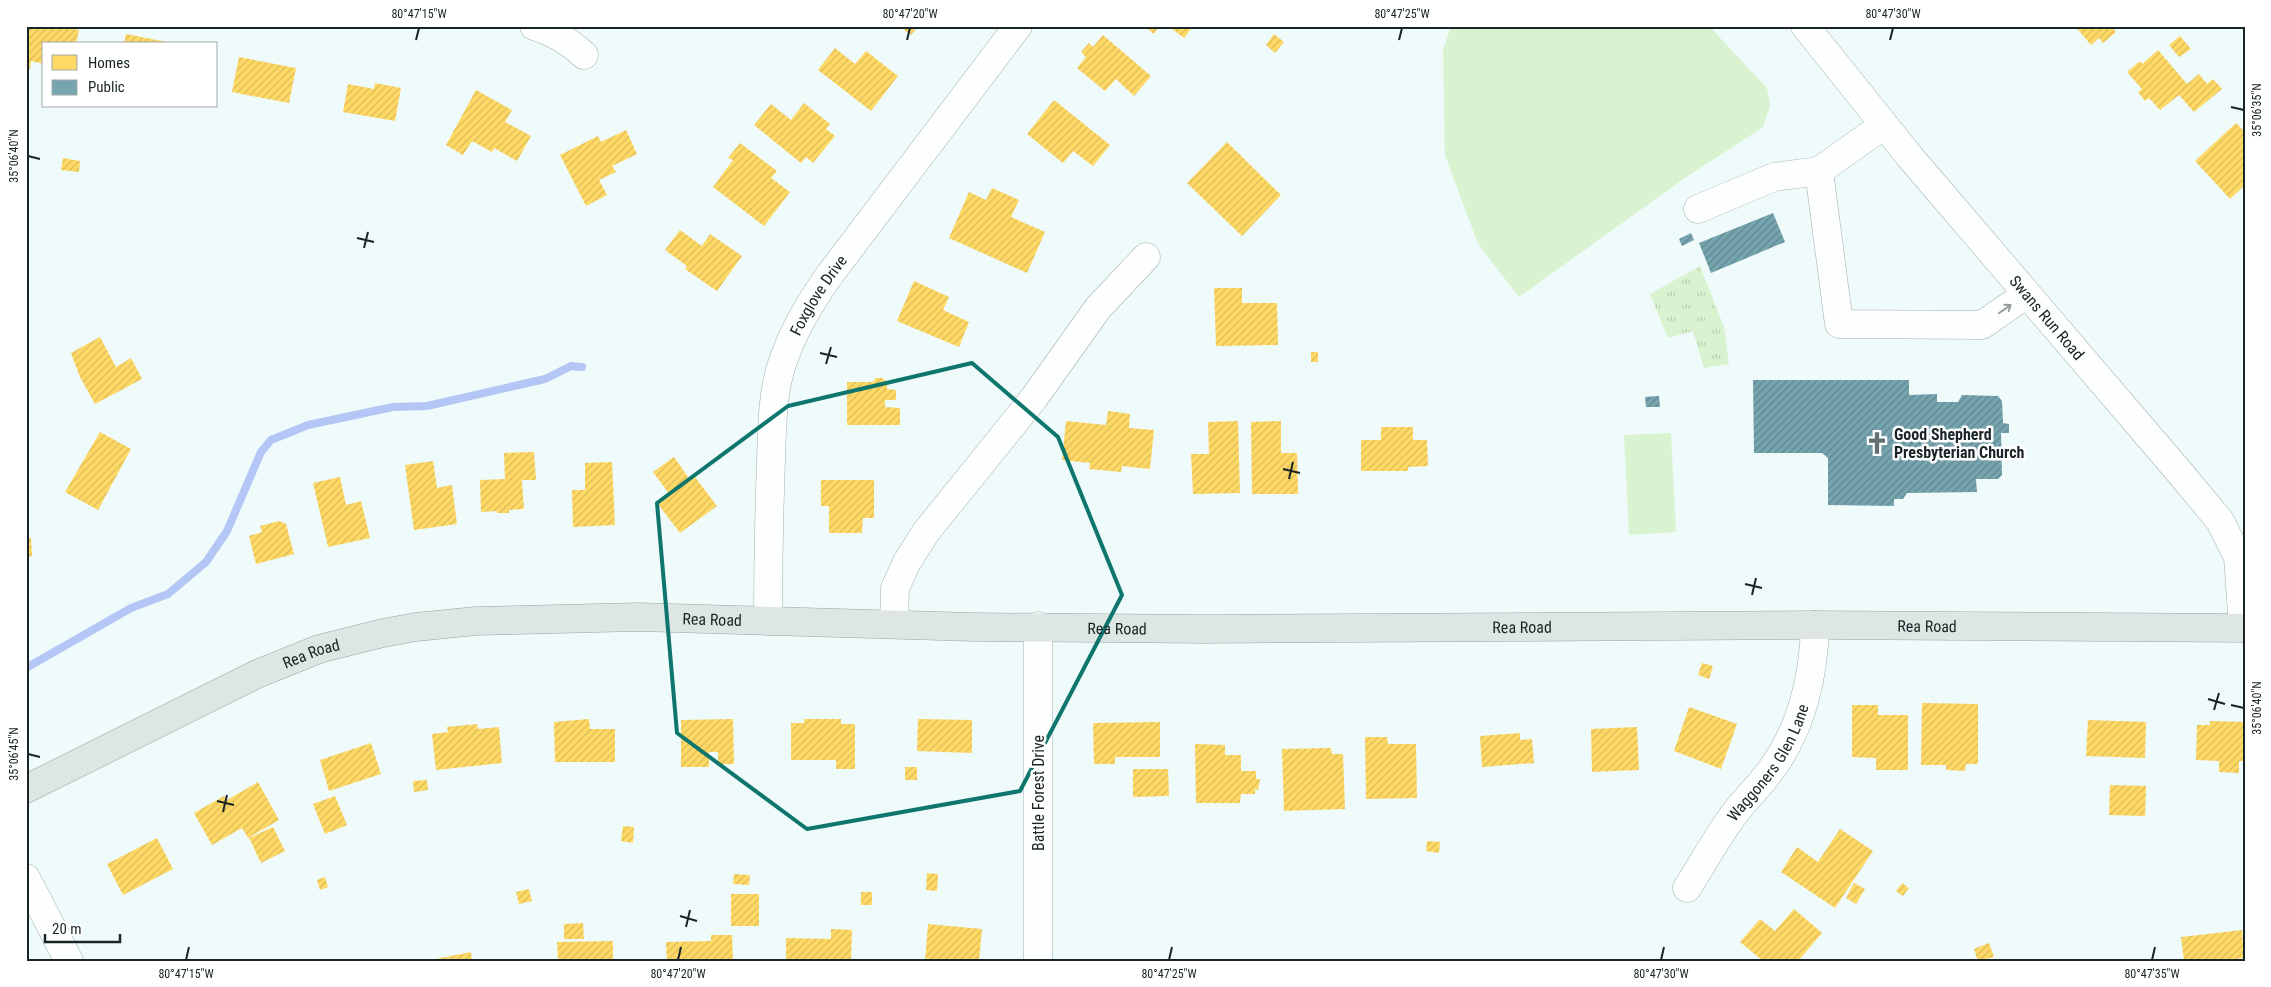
<svg xmlns="http://www.w3.org/2000/svg" width="2271" height="987" viewBox="0 0 2271 987" font-family="'Roboto Condensed',sans-serif">
	<defs>
		<pattern id="grass-tufts" width="24" height="20" patternUnits="userSpaceOnUse" patternTransform="scale(1.25)"><rect width="24" height="20" fill="#d9f3d0"/><path d="M3 7l-1-3M5 7V3M7 7l1-3M15 17l-1-3M17 17v-4M19 17l1-3" fill="none" stroke="#bad0b2"/></pattern>
		<pattern id="homes-hatch" width="6" height="6" patternUnits="userSpaceOnUse" patternTransform="scale(1.25)"><rect width="6" height="6" fill="#ffd966"/><path d="M-1 1l2-2M0 6l6-6M5 7l2-2" fill="none" stroke="#daba58"/></pattern>
		<pattern id="public-hatch" width="6" height="6" patternUnits="userSpaceOnUse" patternTransform="scale(1.25)"><rect width="6" height="6" fill="#76a5af"/><path d="M-1 1l2-2M0 6l6-6M5 7l2-2" fill="none" stroke="#60868e"/></pattern>
	</defs>
	<rect width="100%" height="100%" fill="#effafa"/>
	<polygon fill="url(#grass-tufts)" points="1700,266 1724,327 1729,364 1704,368 1693,331 1668,338 1650,294"/>
	<g fill="#d9f3d0">
		<polygon points="1451,26 1709,26 1767,88 1770,106 1763,127 1685,178 1519,297 1478,244 1445,155 1443,50"/>
		<polygon points="1671,433 1676,532 1629,535 1624,435"/>
	</g>
	<g fill="url(#homes-hatch)">
		<polygon points="26,26 57,26 79,30 76,44 44,44 44,64 31,61 30,69 26,68"/>
		<polygon points="899,26 918,26 911,35"/>
		<polygon points="1144,26 1159,26 1154,34"/>
		<polygon points="1168,26 1193,26 1184,38"/>
		<polygon points="2075,26 2111,26 2116,32 2103,43 2099,38 2091,45"/>
		<polygon points="126,34 172,43 172,44 124,44"/>
		<polygon points="1274,34 1284,42 1275,53 1266,45"/>
		<polygon points="1103,35 1151,76 1134,96 1116,79 1105,91 1077,68 1086,57 1081,52 1089,43 1093,47"/>
		<polygon points="2180,36 2191,49 2179,57 2169,45"/>
		<polygon points="835,48 855,64 866,51 898,76 871,111 818,70"/>
		<polygon points="2158,50 2187,84 2199,74 2207,84 2213,79 2222,89 2194,112 2179,95 2160,110 2149,98 2145,101 2138,92 2142,89 2127,72 2140,61 2142,64"/>
		<polygon points="239,57 296,68 289,103 232,92"/>
		<polygon points="375,83 401,88 395,121 343,112 348,84 374,89"/>
		<polygon points="476,90 512,110 505,122 531,136 517,161 494,148 492,152 472,141 463,155 446,145"/>
		<polygon points="1054,100 1110,145 1093,166 1073,151 1063,163 1027,134"/>
		<polygon points="804,103 830,124 826,129 835,136 813,163 806,157 801,163 754,125 771,104 791,120"/>
		<polygon points="2236,123 2245,132 2245,185 2230,199 2195,161"/>
		<polygon points="626,130 637,154 612,166 616,172 599,180 607,195 586,206 560,155 598,136 601,142"/>
		<polygon points="1227,142 1281,195 1242,236 1187,183"/>
		<polygon points="740,143 777,171 771,178 790,192 764,226 713,187 733,160 728,158"/>
		<polygon points="63,158 80,161 79,172 61,170"/>
		<polygon points="992,188 1019,200 1011,217 1045,232 1027,273 949,238 969,192 986,200"/>
		<polygon points="680,230 702,246 710,234 742,256 717,291 685,269 687,266 665,250"/>
		<polygon points="914,281 949,297 943,310 969,322 959,347 897,321"/>
		<polygon points="1214,288 1242,288 1242,303 1277,303 1278,345 1216,346"/>
		<polygon points="100,337 116,367 131,358 142,379 95,404 80,377 71,353"/>
		<rect x="1311" y="352" width="7" height="10"/>
		<polygon points="876,378 882,378 887,382 887,389 896,390 896,400 885,400 885,407 900,408 900,425 847,425 847,382 873,382"/>
		<polygon points="1108,411 1130,414 1129,428 1154,430 1150,469 1122,466 1121,472 1089,469 1090,463 1062,460 1066,421 1106,425"/>
		<polygon points="1238,421 1240,493 1193,494 1191,454 1209,454 1208,422"/>
		<polygon points="1281,421 1281,453 1297,453 1298,494 1252,494 1251,422"/>
		<polygon points="1381,427 1413,427 1413,440 1427,440 1428,466 1408,467 1408,471 1361,471 1361,440 1381,440"/>
		<polygon points="100,432 131,449 98,510 65,492"/>
		<polygon points="534,452 536,480 522,480 524,509 509,510 509,513 497,513 497,511 481,512 480,480 505,479 504,453"/>
		<polygon points="674,457 690,480 695,477 717,506 680,533 658,504 670,495 653,472"/>
		<polygon points="433,461 437,488 452,485 457,524 414,530 405,465"/>
		<polygon points="612,462 615,525 573,527 572,490 585,490 585,463"/>
		<polygon points="340,477 346,505 361,501 370,538 328,547 313,483"/>
		<polygon points="821,480 874,480 874,518 863,518 862,533 829,533 829,506 821,506"/>
		<polygon points="279,521 286,524 294,554 256,564 249,536 262,532 260,526"/>
		<polygon points="31,538 32,556 26,557 26,539"/>
		<polygon points="1702,663 1713,666 1709,679 1698,675"/>
		<polygon points="1922,703 1978,704 1978,764 1966,764 1965,771 1946,770 1946,765 1921,765"/>
		<polygon points="1852,705 1878,705 1878,715 1908,715 1908,770 1876,770 1876,758 1852,757"/>
		<polygon points="1689,707 1737,724 1721,769 1674,751"/>
		<polygon points="589,719 590,729 615,729 615,762 555,762 554,722"/>
		<polygon points="733,719 734,764 718,764 718,752 709,752 709,767 681,767 681,720"/>
		<polygon points="804,719 841,719 841,724 855,724 855,769 836,769 836,760 791,760 791,723 804,723"/>
		<polygon points="918,719 972,720 972,753 917,751"/>
		<polygon points="2088,720 2146,722 2145,758 2086,756"/>
		<polygon points="2210,721 2245,722 2245,761 2239,761 2239,773 2219,772 2219,761 2196,760 2197,725 2210,725"/>
		<polygon points="1160,722 1160,757 1115,757 1115,764 1094,764 1093,723"/>
		<polygon points="477,724 478,729 499,727 502,763 436,770 432,734 448,732 447,727"/>
		<polygon points="1637,727 1639,770 1592,772 1591,729"/>
		<polygon points="1520,733 1520,740 1532,739 1534,763 1482,767 1480,736"/>
		<polygon points="1365,737 1387,737 1388,744 1416,744 1417,798 1366,799"/>
		<polygon points="371,743 381,774 329,791 320,760"/>
		<polygon points="1195,744 1225,745 1225,755 1241,755 1241,771 1256,771 1256,779 1260,779 1258,790 1255,789 1255,794 1241,794 1240,803 1196,803"/>
		<polygon points="1331,748 1332,754 1343,754 1345,809 1284,811 1282,749"/>
		<rect x="905" y="767" width="12" height="13"/>
		<polygon points="1133,769 1168,769 1169,796 1133,797"/>
		<polygon points="427,780 428,790 414,792 413,781"/>
		<polygon points="258,782 279,820 248,838 242,828 212,845 194,813 224,796 227,800"/>
		<polygon points="2110,785 2146,786 2145,816 2109,815"/>
		<polygon points="335,796 347,825 325,834 313,804"/>
		<polygon points="623,826 634,827 633,843 621,841"/>
		<polygon points="273,827 285,851 261,863 249,838"/>
		<polygon points="1840,829 1873,851 1835,908 1781,872 1797,847 1818,862"/>
		<polygon points="157,838 173,869 123,895 107,864"/>
		<polygon points="1427,841 1440,842 1439,853 1426,851"/>
		<polygon points="927,873 938,874 937,891 926,890"/>
		<polygon points="734,874 750,875 749,885 733,884"/>
		<polygon points="325,877 328,887 320,890 317,880"/>
		<polygon points="1854,883 1865,889 1856,904 1846,898"/>
		<polygon points="1902,883 1909,888 1903,896 1896,891"/>
		<polygon points="529,889 532,901 519,904 516,892"/>
		<rect x="861" y="892" width="11" height="13"/>
		<rect x="731" y="894" width="28" height="32"/>
		<polygon points="1794,909 1822,933 1798,961 1763,961 1740,942 1760,919 1775,931"/>
		<polygon points="583,923 584,939 564,939 564,924"/>
		<polygon points="928,924 982,929 979,961 925,961"/>
		<polygon points="831,929 852,930 851,961 786,961 786,938 831,939"/>
		<polygon points="2242,930 2244,958 2218,961 2184,961 2181,937"/>
		<polygon points="711,935 732,935 733,961 667,961 666,942 711,941"/>
		<polygon points="613,941 613,961 558,961 557,942"/>
		<polygon points="1989,943 1994,957 1978,961 1974,949"/>
		<polygon points="471,952 472,961 431,961 431,960"/>
	</g>
	<g fill="url(#public-hatch)">
		<polygon points="1773,213 1785,242 1711,273 1699,243"/>
		<polygon points="1691,233 1694,240 1682,246 1679,239"/>
		<polygon points="1753,380 1909,380 1909,395 1937,394 1937,402 1958,402 1962,395 1998,396 2002,401 2003,423 2009,424 2009,433 2001,433 2002,475 1998,479 1976,479 1977,492 1907,493 1903,499 1894,499 1894,506 1828,505 1828,458 1822,453 1754,453"/>
		<polygon points="1659,396 1660,407 1646,407 1645,397"/>
	</g>
	<g fill="none" stroke-linecap="round" stroke-linejoin="round">
		<polyline stroke="#b4c6f5" stroke-width="8" points="26,668 131,608 168,594 206,562 227,531 261,452 271,440 308,425 393,407 427,406 545,379 571,366 582,367"/>
		<defs>
			<g id="minor">
				<path d="M534 26C553 32 570 42 584 55"/>
				<path id="s1" d="M1805 26 1910 157 2181 474 2220 521 2238 557 2243 628"/>
				<polyline points="1884,125 1819,171 1839,324 1982,325 2027,294"/>
				<polyline points="1698,209 1774,177 1819,171"/>
				<path id="s2" d="M768 621C768 567 769 514 771 461 772 430 772 397 781 367 792 333 808 306 828 277L1018 26"/>
				<polyline points="894,624 895,588 907,562 926,532 1034,398 1098,308 1146,257"/>
				<polyline points="26,878 69,961"/>
				<path id="s3" d="M1687 888C1704 862 1719 833 1738 809 1748 797 1759 786 1768 774 1801 732 1814 677 1815 625"/>
				<polyline points="1038,961 1038,626"/>
			</g>
			<g id="major">
				<path id="s4" d="M26 789 257 674 319 649 383 633 416 627 476 621 638 617 974 627 1205 629 1815 625 2245 628"/>
			</g>
		</defs>
		<use href="#minor" stroke="#a4afaf" stroke-width="29"/>
		<use href="#major" stroke="#95a6a3" stroke-width="29"/>
		<use href="#minor" stroke="#fdfefe" stroke-width="28"/>
		<use href="#major" stroke="#dde6e3" stroke-width="28"/>
	</g>
	<defs><path id="oneway-shaft" d="M-6 0H5M1.5-3L5.5 0L1.5 3" fill="none" stroke-width="1.6" stroke-linecap="round" stroke-linejoin="round" transform="scale(1.25)"/></defs>
	<use stroke="#969c9c" href="#oneway-shaft" transform="translate(2005 309) rotate(-35)"/>
	<path fill="none" stroke="#0f766e" stroke-width="4" stroke-linejoin="round" d="M972 363 1058 437 1122 595 1020 791 807 829 677 733 657 503 788 406Z"/>
	<path fill="none" stroke="#182425" stroke-width="2" d="M416 40 419 28M907 40 910 28M1399 40 1402 28M1890 40 1893 28M2231 107 2244 110M28 156 40 159M357 238 374 242M364 248 368 232M820 353 837 357M826 364 831 347M1283 469 1300 473M1289 479 1293 462M1745 584 1762 588M1752 595 1756 578M2208 699 2225 704M2231 705 2244 708M2214 710 2219 693M28 754 40 757M217 801 234 805M223 812 227 795M680 916 697 921M686 927 690 910M186 960 189 947M678 960 681 947M1169 960 1172 947M1661 960 1664 947M2152 960 2155 947"/>
	<defs>
		<symbol id="church-bare" viewBox="-9 -9 18 18"><path d="M-1.2-6h2.4v3.5h3.3v2.4h-3.3V6h-2.4V-.1h-3.3v-2.4h3.3Z" fill="#636f70" stroke="#fff" stroke-width="2.5" paint-order="stroke"/></symbol>
	</defs>
	<g fill-rule="evenodd">
		<use href="#church-bare" x="1861" y="427" width="32" height="32"/>
	</g>
	<g text-anchor="middle" stroke-width="5" stroke-linejoin="round" paint-order="stroke">
		<g font-size="16" fill="#182425" stroke="#fff">
			<text dy="6" stroke="none"><textPath href="#s2" startOffset="336">Foxglove Drive</textPath></text>
			<text dy="6" stroke="none"><textPath href="#s1" startOffset="379">Swans Run Road</textPath></text>
			<text dy="6" stroke="none"><textPath href="#s4" startOffset="721">Rea Road</textPath></text>
			<text dy="6" stroke="none"><textPath href="#s4" startOffset="1936">Rea Road</textPath></text>
			<text dy="6" stroke="none"><textPath href="#s4" startOffset="1531">Rea Road</textPath></text>
			<text dy="6" stroke="none"><textPath href="#s4" startOffset="1126">Rea Road</textPath></text>
			<text dy="6" stroke="none"><textPath href="#s4" startOffset="316">Rea Road</textPath></text>
			<text dy="6" stroke="none"><textPath href="#s3" startOffset="150">Waggoners Glen Lane</textPath></text>
			<text transform="translate(1038 793) rotate(-90)" y="6">Battle Forest Drive</text>
		</g>
		<g font-size="16" font-weight="bold" fill="#182425" stroke="#fff" text-anchor="start">
			<text x="1894" y="440">Good Shepherd<tspan x="1894" dy="18">Presbyterian Church</tspan></text>
		</g>
	</g>
	<rect width="2271" height="987" fill="none" stroke="#ffffff" stroke-width="55"/>
	<rect x="42" y="42" width="175" height="65" fill="#ffffff" stroke="#a3a7a8"/>
	<rect x="52" y="55" width="25" height="15" fill="#ffd966" stroke="#a3a7a8"/>
	<text x="88" y="68" font-size="15" fill="#182425">Homes</text>
	<rect x="52" y="80" width="25" height="15" fill="#76a5af" stroke="#a3a7a8"/>
	<text x="88" y="92" font-size="15" fill="#182425">Public</text>
	<path d="M45 934v8h75v-8" fill="none" stroke="#182425" stroke-width="2.5"/>
	<text x="52" y="934" font-size="15" fill="#182425" stroke="#ffffff" stroke-width="4" paint-order="stroke">20 m</text>
	<rect x="28" y="28" width="2216" height="932" fill="none" stroke="#182425" stroke-width="2"/>
	<g font-size="12" text-anchor="middle" fill="#182425">
		<text x="419" y="18">80°47'15"W</text>
		<text x="910" y="18">80°47'20"W</text>
		<text x="1402" y="18">80°47'25"W</text>
		<text x="1893" y="18">80°47'30"W</text>
		<text transform="translate(2257 110) rotate(-90)" y="4">35°06'35"N</text>
		<text transform="translate(14 156) rotate(-90)" y="4">35°06'40"N</text>
		<text transform="translate(2257 708) rotate(-90)" y="4">35°06'40"N</text>
		<text transform="translate(14 754) rotate(-90)" y="4">35°06'45"N</text>
		<text x="186" y="978">80°47'15"W</text>
		<text x="678" y="978">80°47'20"W</text>
		<text x="1169" y="978">80°47'25"W</text>
		<text x="1661" y="978">80°47'30"W</text>
		<text x="2152" y="978">80°47'35"W</text>
	</g>
</svg>
